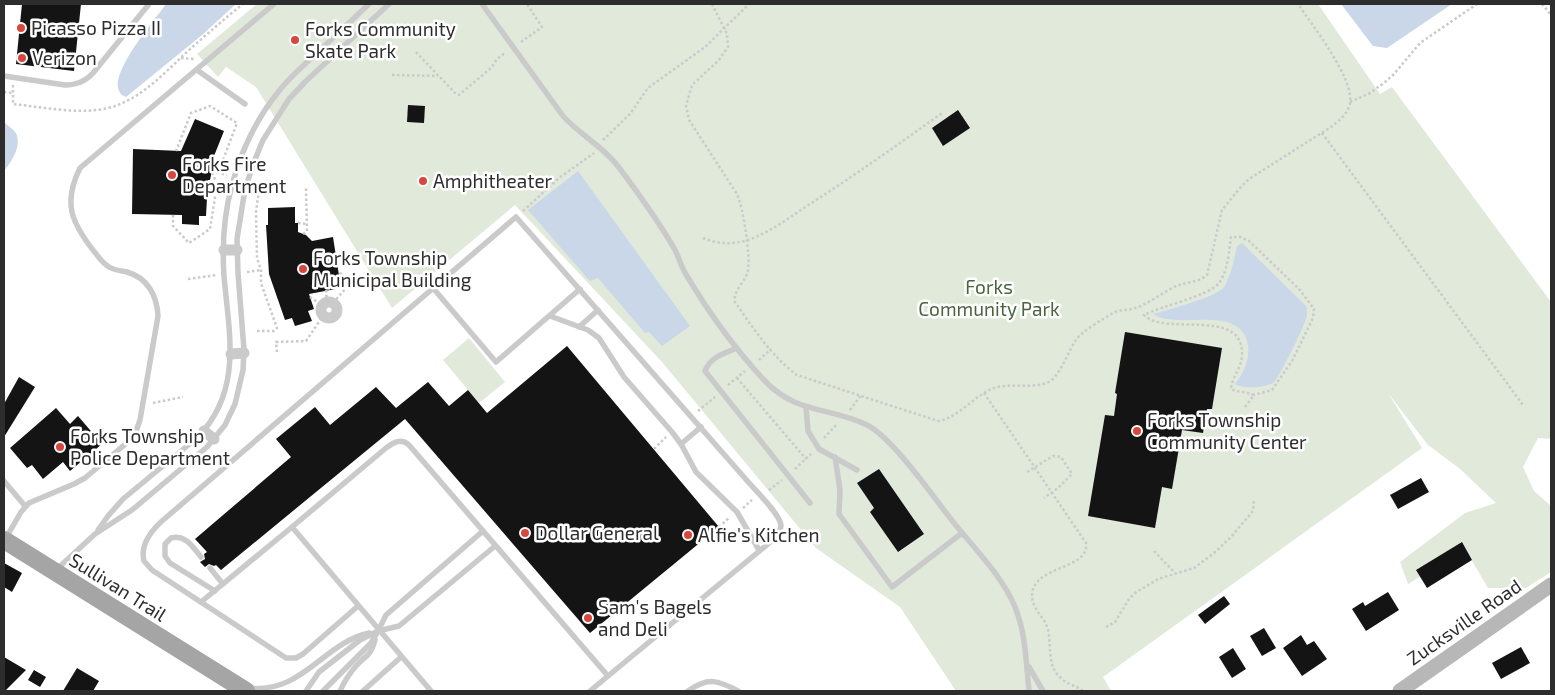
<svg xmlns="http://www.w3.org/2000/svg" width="1555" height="695" viewBox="0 0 1555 695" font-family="'Exo 2',sans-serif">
	<rect width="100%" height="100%" fill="#fff"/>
	<g fill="#e1e9db">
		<polygon points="257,4 1318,4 1380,94 1392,87 1551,302 1551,439 1538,438 1523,467 1534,491 1551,506 1551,572 1526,588 1488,588 1465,549 1408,584 1400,562 1465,513 1496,503 1459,468 1428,445 1388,393 1422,448 1103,677 1111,691 956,691 900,607 816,548 662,362 515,205 392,308 256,87 226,67 218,77 197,54"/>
		<polygon points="469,338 505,382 479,403 443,360"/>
	</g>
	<g fill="#c9d7e8">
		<path d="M166 4H236L202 35 126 97 122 95C121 95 118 89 118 88 114 67 154 21 166 4Z"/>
		<polygon points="1341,4 1452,4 1387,48 1373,46"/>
		<path d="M4 122C7 125 13 129 16 133 22 146 12 161 4 171Z"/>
		<polygon points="578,171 690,326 662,346 649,332 645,333 598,278 590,281 528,210"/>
		<path d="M1242 243 1307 307C1307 308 1307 315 1307 315 1306 324 1279 378 1274 382 1266 388 1243 389 1235 384 1244 373 1250 358 1248 345 1240 302 1178 331 1153 314 1167 310 1217 297 1224 287 1231 275 1234 260 1237 246Z"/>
	</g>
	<g fill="#141414">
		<polygon points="22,4 81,4 74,71 16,64"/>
		<polygon points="408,105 425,106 424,123 407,122"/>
		<polygon points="958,110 970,128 943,146 932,128"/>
		<polygon points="195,119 224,131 212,161 214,161 210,180 208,180 206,216 199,216 199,225 182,224 182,215 132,214 133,149 181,151"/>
		<polygon points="295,207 295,223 298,223 298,232 306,235 312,241 333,237 341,288 309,294 314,309 308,311 312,321 295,326 292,318 285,320 269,274 266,225 268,225 268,208"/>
		<polygon points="1125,332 1222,348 1212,409 1207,409 1203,433 1182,430 1172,489 1162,487 1155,528 1088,516 1105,415 1114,416 1117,394 1115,393"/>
		<polygon points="567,346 719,527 590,633 405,419 221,570 216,565 214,566 209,564 205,567 200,562 205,559 204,554 207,552 195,539 291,457 276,439 315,407 330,425 376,387 396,408 428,382 449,406 468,390 487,413"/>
		<polygon points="19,377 35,387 4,437 4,404"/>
		<polygon points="56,408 70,424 78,416 102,444 70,471 63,462 43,479 32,465 27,468 10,448"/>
		<polygon points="879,469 924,534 898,552 870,512 874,508 857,483"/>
		<polygon points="1421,478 1429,492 1398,509 1390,495"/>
		<polygon points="1462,542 1472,560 1427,588 1416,570"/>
		<polygon points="4,563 22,573 12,592 4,587"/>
		<polygon points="1388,592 1399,610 1366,631 1352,609 1363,602 1365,606"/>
		<polygon points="1224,596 1230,604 1205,624 1198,615"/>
		<polygon points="1264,628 1276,648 1262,656 1250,636"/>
		<polygon points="1301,635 1307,645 1314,641 1327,659 1302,676 1283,648"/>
		<polygon points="1521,647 1530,663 1501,679 1492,663"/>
		<polygon points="1233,648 1246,669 1232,678 1219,657"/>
		<polygon points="4,657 26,670 5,691 4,691"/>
		<polygon points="77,668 99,681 93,691 63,691"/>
		<polygon points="34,670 46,677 40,687 28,680"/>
	</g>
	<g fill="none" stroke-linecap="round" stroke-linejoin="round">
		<g stroke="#cacaca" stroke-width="2.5" stroke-dasharray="2.5 2.5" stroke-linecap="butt">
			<path d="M712 4 727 34 728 47 719 60 692 85 686 106 689 120 737 194C743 207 752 261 747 274 743 284 733 291 735 302 752 327 773 358 797 375L938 421C959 418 974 395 994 388 1010 382 1040 391 1053 379 1063 368 1068 352 1076 340 1082 331 1103 319 1113 313 1120 309 1127 311 1135 308 1147 305 1164 291 1179 285 1188 282 1199 282 1207 275L1222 210 1240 188 1249 179 1331 127C1339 121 1348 114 1350 103 1354 78 1312 25 1298 4"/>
			<polyline points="1542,4 1551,15"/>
			<polyline points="521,42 542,27 527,4"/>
			<polyline points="416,52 455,93 459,95 491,68 497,59 506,52"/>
			<polyline points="181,58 194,59"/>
			<polyline points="392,75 438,76"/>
			<path d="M13 85V104C41 107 70 113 97 110 135 106 161 76 188 51 206 35 224 19 243 4"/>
			<polyline points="4,92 13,93"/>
			<polyline points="1350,102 1370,93 1384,83 1394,74 1420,43 1477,4"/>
			<polyline points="1322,133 1523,405"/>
			<polyline points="603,140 630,114 648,88 705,47 749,4"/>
			<polyline points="212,171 227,175"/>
			<polyline points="523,211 559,178 594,153"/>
			<polyline points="173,215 173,226 189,243 210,229 217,185 212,171 223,160 237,123 210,106 191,113 176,151"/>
			<polyline points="298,223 307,224"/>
			<polyline points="303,234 307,231 306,188"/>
			<path d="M703 238C717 244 733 245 748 240 771 232 790 217 810 204 855 175 899 144 942 113"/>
			<polyline points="247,272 261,270"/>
			<polyline points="188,279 217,275"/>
			<polyline points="326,290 327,302"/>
			<polyline points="310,297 322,305"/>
			<polyline points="333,303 345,289 342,273 339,274"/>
			<polyline points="257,331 274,331 277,328 261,283 261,270 257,258 256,212 260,183"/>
			<polyline points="277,352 276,342 306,341 323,316"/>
			<polyline points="759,360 771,349"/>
			<polyline points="737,378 806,459"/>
			<polyline points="728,385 745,371"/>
			<path d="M984 393 1086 543C1090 570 1033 565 1032 595 1032 610 1045 617 1048 630 1052 648 1046 667 1063 680 1069 685 1077 686 1083 691"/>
			<polyline points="153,403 183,397"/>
			<path d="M1245 407 1254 395C1246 391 1239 393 1231 389 1232 377 1241 369 1242 356 1245 306 1166 337 1144 315 1161 306 1209 296 1219 283 1228 271 1229 251 1231 237H1240L1249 241 1299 289 1314 309 1313 318 1292 361 1272 390 1254 395"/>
			<polyline points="850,410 861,395"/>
			<polyline points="698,411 715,397"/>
			<polyline points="824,438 837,424"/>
			<polyline points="654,449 666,437"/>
			<polyline points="795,469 811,454"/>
			<polyline points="1027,472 1053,456 1061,457 1072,474 1058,488 1044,498"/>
			<polyline points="769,490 782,480"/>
			<polyline points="743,508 752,500"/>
			<polyline points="719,527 730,517"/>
			<polyline points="1154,551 1175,573"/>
			<polyline points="1106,627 1115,622 1129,599 1135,593 1158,579 1194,568 1214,553 1230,538 1253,511 1254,499"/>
		</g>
		<g stroke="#cacaca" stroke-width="5.5">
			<path d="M482 4 563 116C579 134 601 145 617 165 636 190 658 221 674 248 679 257 681 267 687 276 709 313 736 350 765 381 796 414 830 407 867 425 893 438 934 498 954 523 975 549 1002 576 1015 607 1026 633 1026 664 1029 691"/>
			<polyline points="197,70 245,104"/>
			<path d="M4 76 65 85C76 85 85 82 93 73L149 4"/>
			<polyline points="433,288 496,362 580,289"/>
			<polyline points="550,316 588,330 599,338 624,377 672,432 681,444 696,472 737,512 759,550"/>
			<polyline points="579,327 598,310"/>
			<path d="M737 348C725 353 710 357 705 371L810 503"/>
			<polyline points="806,408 808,431 819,449 857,470"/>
			<polyline points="681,444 701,427"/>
			<polyline points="835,457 840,490 839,514 892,587 962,533"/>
			<polyline points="4,481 25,506"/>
			<path d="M98 530 108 516 123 499 198 437C243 390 229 334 224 276 222 246 224 214 232 185 241 151 257 118 279 91 290 77 304 65 317 53 334 37 352 20 369 4"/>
			<path d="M6 538 21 512 29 503 74 484 85 478 129 441 135 434 140 420 158 316C157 296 148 278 127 272 121 271 114 270 109 267 102 263 98 256 93 250 71 222 63 202 80 168L274 4"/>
			<path d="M201 557C193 547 185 534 171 538L165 544V556L170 563 215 591"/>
			<polyline points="210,568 223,584"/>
			<polyline points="56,570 95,534 132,510 207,447 225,425 235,404 243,370 244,350 238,273 237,239 245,189 254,162 263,140 289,99 306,81 389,4"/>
			<polyline points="201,602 292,527"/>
			<path d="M358 606 303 654 296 658H286L152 570 144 561C140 545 151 531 162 521L516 217 750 484C758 493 780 515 781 525 781 531 777 535 774 539L608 676"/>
			<polyline points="1029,667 1043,691"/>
			<path d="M247 688C302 695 323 643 369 633"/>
			<polyline points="306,691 319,672 360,640 378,631 386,615 483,531"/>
			<polyline points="323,691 371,643 378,631 399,626 495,546"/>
			<path d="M340 691C344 682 349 674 356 666 367 654 370 657 375 640"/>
			<polyline points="363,691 401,657"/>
			<path d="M431 691 292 527 386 448C394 442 401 438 409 445L608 676 590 691"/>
			<path d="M688 691C708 677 718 680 738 691"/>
		</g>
		<g stroke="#cacaca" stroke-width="11">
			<polyline points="224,250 237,250"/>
			<circle cx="329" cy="310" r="8"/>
			<polyline points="231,354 244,353"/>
			<polyline points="204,431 214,439"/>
		</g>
		<polyline stroke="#b7b7b7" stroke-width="15" points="1400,691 1551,585"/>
		<polyline stroke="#a5a5a5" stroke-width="18" points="4,540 246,691"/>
	</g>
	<g fill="#d6473d" stroke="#fff" stroke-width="2">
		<circle cx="21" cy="28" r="5"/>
		<circle cx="295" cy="40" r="5"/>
		<circle cx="22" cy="58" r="5"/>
		<circle cx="172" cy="175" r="5"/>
		<circle cx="423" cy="181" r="5"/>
		<circle cx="303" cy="269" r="5"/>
		<circle cx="1137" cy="431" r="5"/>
		<circle cx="60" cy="447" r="5"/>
		<circle cx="525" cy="533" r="5"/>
		<circle cx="688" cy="535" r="5"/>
		<circle cx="588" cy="618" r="5"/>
	</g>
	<g text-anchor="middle" stroke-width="5" stroke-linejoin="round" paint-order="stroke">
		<g font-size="19" fill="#2d2d2d" stroke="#fff" text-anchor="start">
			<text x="31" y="35">Picasso Pizza II</text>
			<text x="305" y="36">Forks Community<tspan x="305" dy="22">Skate Park</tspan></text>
			<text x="32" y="65">Verizon</text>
			<text x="182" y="171">Forks Fire<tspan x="182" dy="22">Department</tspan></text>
			<text x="433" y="188">Amphitheater</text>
			<text x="313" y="265">Forks Township<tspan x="313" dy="22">Municipal Building</tspan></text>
			<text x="1147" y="427">Forks Township<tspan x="1147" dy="22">Community Center</tspan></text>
			<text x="70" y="443">Forks Township<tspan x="70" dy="22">Police Department</tspan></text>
			<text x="535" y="540">Dollar General</text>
			<text x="698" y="542">Alfie's Kitchen</text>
			<text x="598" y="614">Sam's Bagels<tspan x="598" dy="22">and Deli</tspan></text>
		</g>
		<g font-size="19" fill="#4a643e" stroke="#fff">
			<text x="989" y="294">Forks<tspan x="989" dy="22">Community Park</tspan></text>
		</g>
		<g font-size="19" fill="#2d2d2d" stroke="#fff">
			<text transform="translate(118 587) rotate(32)" y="7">Sullivan Trail</text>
			<text transform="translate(1464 622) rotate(-35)" y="7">Zucksville Road</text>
		</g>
	</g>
	<rect width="1555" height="695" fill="none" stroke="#2d2d2d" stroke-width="10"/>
</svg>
